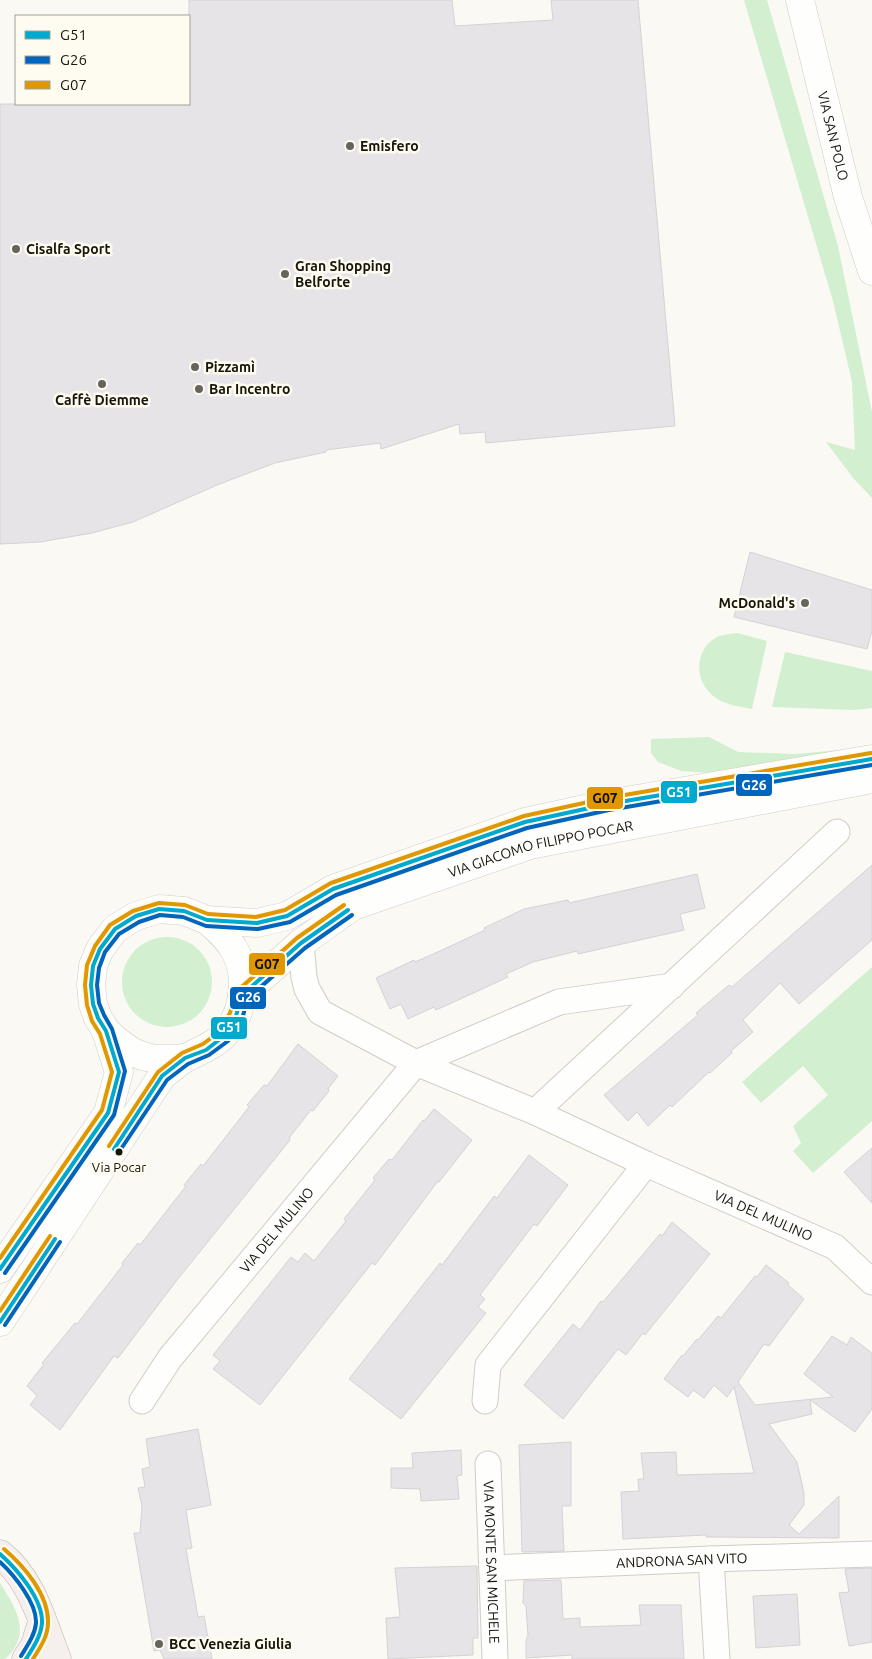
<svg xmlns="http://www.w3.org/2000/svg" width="872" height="1659" viewBox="0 0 872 1659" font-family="Ubuntu,sans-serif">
	<rect width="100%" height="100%" fill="#faf9f4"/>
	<g fill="#d2efcf">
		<polygon points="744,0 767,0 838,246 872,412 872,498 854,479 826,442 855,450 852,382 833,301"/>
		<path d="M738 633 767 641 752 709C738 706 723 705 712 695 694 679 695 651 715 638 721 634 731 634 738 633Z"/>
		<polygon points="785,652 872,671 872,708 854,710 772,707"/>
		<polygon points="709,737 738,752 795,754 862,748 872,745 872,752 724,774 681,771 658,762 651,753 651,739"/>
		<circle cx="167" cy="982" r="45"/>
		<polygon points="872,967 872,1121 813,1173 793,1151 801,1143 793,1126 828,1095 803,1066 761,1103 742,1082"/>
		<path d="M0 1583C16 1608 33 1634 5 1659H0Z"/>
	</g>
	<g fill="#e6e4e7" stroke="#d5d2d5">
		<polygon points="189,0 452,0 455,26 553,20 551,0 638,0 675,426 486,443 485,432 460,434 459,424 381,449 380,443 326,450 326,452 275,463 217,485 133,522 92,533 40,542 0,544 0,104 189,104"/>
		<polygon points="750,552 872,590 872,631 867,649 734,617"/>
		<polygon points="872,865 872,940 799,1004 780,983 743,1020 753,1032 731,1051 732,1053 710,1073 709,1072 672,1107 670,1105 648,1126 637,1112 628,1121 604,1095 698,1015 696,1013 729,985 732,987"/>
		<polygon points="697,874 705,908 680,914 684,930 578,954 577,951 533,962 506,974 508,977 480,990 436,1010 434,1007 408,1019 401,1004 390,1009 376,978 414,960 415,962 442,950 485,930 484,928 524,909 568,900 569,903"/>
		<polygon points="298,1044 338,1076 328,1089 329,1091 313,1111 311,1110 289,1138 290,1140 177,1280 118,1358 114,1356 60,1430 30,1405 37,1396 27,1386 44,1364 42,1363 75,1323 77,1324 123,1265 122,1263 138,1243 140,1245 186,1186 184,1185 201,1164 203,1166 249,1107 247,1105 264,1085 267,1086"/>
		<polygon points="434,1109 472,1140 439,1182 438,1181 375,1265 372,1263 260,1405 213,1369 220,1361 213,1355 291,1257 298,1262 305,1253 314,1261 346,1221 344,1219 375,1180 373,1178 389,1159 392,1160 423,1120 424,1121"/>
		<polygon points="872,1148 872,1203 844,1172"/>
		<polygon points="529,1155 568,1185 537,1226 534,1224 480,1295 485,1299 478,1307 486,1313 401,1419 349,1379 440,1263 442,1265 494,1196 497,1198"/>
		<polygon points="672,1222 710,1254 645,1335 643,1333 626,1355 618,1349 563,1419 524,1385 573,1324 580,1330 601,1301 603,1302 660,1234 662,1236"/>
		<polygon points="766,1265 789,1283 788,1285 804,1299 769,1346 764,1344 738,1382 755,1405 833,1397 804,1374 832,1336 847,1345 851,1337 872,1353 872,1409 855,1432 810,1400 812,1414 769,1424 797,1462 804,1493 804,1505 789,1525 799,1534 839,1496 839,1538 706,1537 706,1535 623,1539 621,1492 639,1491 638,1479 644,1479 641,1453 676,1452 677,1475 754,1473 734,1387 727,1397 714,1385 704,1398 693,1390 688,1397 664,1379 682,1355 683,1356 697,1339 698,1340 718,1316 721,1318 755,1276 757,1277"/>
		<polygon points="198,1429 211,1505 186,1510 192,1548 186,1549 198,1617 204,1616 212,1659 164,1659 160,1650 154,1651 134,1533 140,1533 142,1506 138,1488 145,1487 142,1469 150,1467 146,1439"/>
		<polygon points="571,1442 571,1506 562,1506 564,1551 522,1552 519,1445"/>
		<polygon points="461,1450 462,1475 457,1476 459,1499 421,1501 420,1489 391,1488 391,1468 413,1468 412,1453"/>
		<polygon points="477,1566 478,1638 473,1638 473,1655 388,1659 386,1618 400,1617 395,1568"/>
		<polygon points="872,1568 872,1642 849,1646 839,1593 849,1592 845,1569"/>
		<polygon points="561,1580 563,1619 580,1618 580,1627 641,1625 639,1605 681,1605 684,1659 572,1659 572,1655 526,1658 526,1640 528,1636 526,1606 523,1603 524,1581"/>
		<polygon points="797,1594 800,1645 756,1648 753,1596"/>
	</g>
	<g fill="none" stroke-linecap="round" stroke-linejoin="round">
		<defs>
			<g id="minor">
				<path id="s1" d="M301 943 304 977 307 989 320 1012 416 1063 535 1112 646 1164 835 1247 872 1282"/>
				<polyline points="535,1112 837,832"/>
				<path id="s2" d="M142 1401 170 1358 416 1063 559 1002 672 986"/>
				<polyline points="485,1401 488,1365 646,1164"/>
				<path id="s3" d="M488 1464 495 1659"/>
				<polyline points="711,1559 717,1659"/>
				<path id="s4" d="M492 1568 711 1559 872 1554"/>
			</g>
			<g id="secondary">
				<path id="s5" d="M800 0 848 197 872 271"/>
				<path id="s6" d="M242 995 301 943 353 906 530 845 872 779"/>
				<path d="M106 1031C133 1057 148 1062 185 1058"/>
				<polyline points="0,1269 108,1113 119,1072 106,1031 98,1018 93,1004 91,985 93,966 100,949 115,929 136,916 159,909 184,911 207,920 257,923 287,916 333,889 525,822 608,804 872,759"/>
				<path d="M0 1322 162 1076C170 1070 178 1062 186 1058 199 1051 211 1047 222 1037 244 1016 249 977 235 951 228 938 218 930 207 920"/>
			</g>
			<g id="primary">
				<path d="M0 1554C33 1580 42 1622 57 1659"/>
				<polyline points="26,1659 35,1645 42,1622"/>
			</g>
		</defs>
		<use href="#minor" stroke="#cfcdc6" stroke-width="27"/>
		<use href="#secondary" stroke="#cfcdc6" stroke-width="29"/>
		<use href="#primary" stroke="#bfb3b1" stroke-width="29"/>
		<use href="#minor" stroke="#fefefd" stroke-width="25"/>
		<use href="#secondary" stroke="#fefefd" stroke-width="28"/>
		<use href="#primary" stroke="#f5efee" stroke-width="28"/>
		<defs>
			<g id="bus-1">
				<polyline points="114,1149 162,1076 185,1058 206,1050 224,1036 236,1016 242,995 301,943 348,910"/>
				<polyline points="0,1269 108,1113 119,1072 106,1031 98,1018 93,1004 91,985 93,966 100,949 115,929 136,916 159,909 184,911 207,920 257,923 287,916 333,889 525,822 608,804 872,759"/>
				<polyline points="0,1322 55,1239"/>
				<path d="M0 1554C17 1569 43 1599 42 1623 41 1636 33 1648 26 1659"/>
			</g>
			<g id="bus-2">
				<polyline points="119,1152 167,1080 188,1064 209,1055 228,1041 242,1019 248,998 305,948 352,915"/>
				<polyline points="5,1273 114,1115 125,1071 112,1029 104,1015 99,1003 97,985 99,968 105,952 119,934 139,922 160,915 183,917 206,926 258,929 290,922 336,895 527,828 609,810 872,765"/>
				<polyline points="5,1325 60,1242"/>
				<path d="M0 1562C14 1575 37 1603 36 1623 35 1635 27 1646 21 1656"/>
			</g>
			<g id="bus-3">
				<polyline points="109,1146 158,1072 182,1053 203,1044 219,1032 230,1013 237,991 297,938 344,905"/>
				<polyline points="0,1258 102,1110 112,1072 100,1034 92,1021 87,1005 85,985 87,965 95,946 110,925 133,911 159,903 185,905 208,914 256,917 285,910 331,883 524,816 607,798 871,753"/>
				<polyline points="0,1311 50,1236"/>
				<path d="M4 1549C24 1566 49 1595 48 1623 48 1636 40 1648 33 1659"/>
			</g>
		</defs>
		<use href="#bus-1" stroke="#fefbf0" stroke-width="8"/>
		<use href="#bus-2" stroke="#fefbf0" stroke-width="8"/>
		<use href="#bus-3" stroke="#fefbf0" stroke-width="8"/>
		<use href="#bus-1" stroke="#00a9ce" stroke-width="4"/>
		<use href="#bus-2" stroke="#0065bd" stroke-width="4"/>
		<use href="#bus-3" stroke="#e19701" stroke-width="4"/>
	</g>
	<g fill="#66645d" stroke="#fefbf0" stroke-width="2">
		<circle cx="350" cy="146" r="5"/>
		<circle cx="16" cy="249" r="5"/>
		<circle cx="285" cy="274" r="5"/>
		<circle cx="195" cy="367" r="5"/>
		<circle cx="102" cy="384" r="5"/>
		<circle cx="199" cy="389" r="5"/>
		<circle cx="805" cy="603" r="5"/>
		<circle cx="159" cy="1644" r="5"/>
	</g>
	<circle fill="#17140b" stroke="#fefbf0" stroke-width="2" cx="119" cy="1152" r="4.5"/>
	<g text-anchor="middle" stroke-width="5" stroke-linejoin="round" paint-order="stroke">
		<g font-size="13" fill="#17140b" stroke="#fefbf0">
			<text x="119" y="1172">Via Pocar</text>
		</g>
		<g font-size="14" fill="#17140b" stroke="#fefbf0">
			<text dy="5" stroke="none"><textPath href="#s5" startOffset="140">VIA SAN POLO</textPath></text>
			<text dy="5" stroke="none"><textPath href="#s6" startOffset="339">VIA GIACOMO FILIPPO POCAR</textPath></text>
			<text dy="5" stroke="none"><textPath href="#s1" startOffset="561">VIA DEL MULINO</textPath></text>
			<text dy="5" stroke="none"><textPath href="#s2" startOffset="218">VIA DEL MULINO</textPath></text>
			<text dy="5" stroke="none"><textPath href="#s4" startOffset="190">ANDRONA SAN VITO</textPath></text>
			<text dy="5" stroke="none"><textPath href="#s3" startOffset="98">VIA MONTE SAN MICHELE</textPath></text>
		</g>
		<g font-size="14" font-weight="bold" fill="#17140b" stroke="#fefbf0" text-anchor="start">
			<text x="360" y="151">Emisfero</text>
			<text x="26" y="254">Cisalfa Sport</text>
			<text x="295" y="271">Gran Shopping<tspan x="295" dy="16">Belforte</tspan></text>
			<text x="205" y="372">Pizzamì</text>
			<text x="209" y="394">Bar Incentro</text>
			<text x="102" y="405" text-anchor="middle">Caffè Diemme</text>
			<text x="795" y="608" text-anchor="end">McDonald's</text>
			<text x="169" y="1649">BCC Venezia Giulia</text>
		</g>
	</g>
	<g stroke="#fefbf0" stroke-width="2">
		<rect x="735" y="773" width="38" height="24" rx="5" fill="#0065bd"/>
		<rect x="660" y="780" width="38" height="24" rx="5" fill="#00a9ce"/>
		<rect x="586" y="786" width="38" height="24" rx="5" fill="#e19701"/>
		<rect x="248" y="952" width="38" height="24" rx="5" fill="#e19701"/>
		<rect x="229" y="986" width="38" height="24" rx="5" fill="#0065bd"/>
		<rect x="210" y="1016" width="38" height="24" rx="5" fill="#00a9ce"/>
	</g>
	<g font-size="14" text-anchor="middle" font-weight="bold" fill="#fff">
		<text x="754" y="790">G26</text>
		<text x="679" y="797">G51</text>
		<text x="248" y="1002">G26</text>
		<text x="229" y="1032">G51</text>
	</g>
	<g font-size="14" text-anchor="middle" font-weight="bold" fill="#111">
		<text x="605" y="803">G07</text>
		<text x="267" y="969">G07</text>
	</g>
	<rect x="15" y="15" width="175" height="90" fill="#fefbf0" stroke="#a29f94"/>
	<rect x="25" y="31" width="25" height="8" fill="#00a9ce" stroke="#a29f94"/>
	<text x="60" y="40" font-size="15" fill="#17140b">G51</text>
	<rect x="25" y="56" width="25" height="8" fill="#0065bd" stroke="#a29f94"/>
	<text x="60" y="65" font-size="15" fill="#17140b">G26</text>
	<rect x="25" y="81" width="25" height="8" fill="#e19701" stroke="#a29f94"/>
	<text x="60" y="90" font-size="15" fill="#17140b">G07</text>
</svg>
